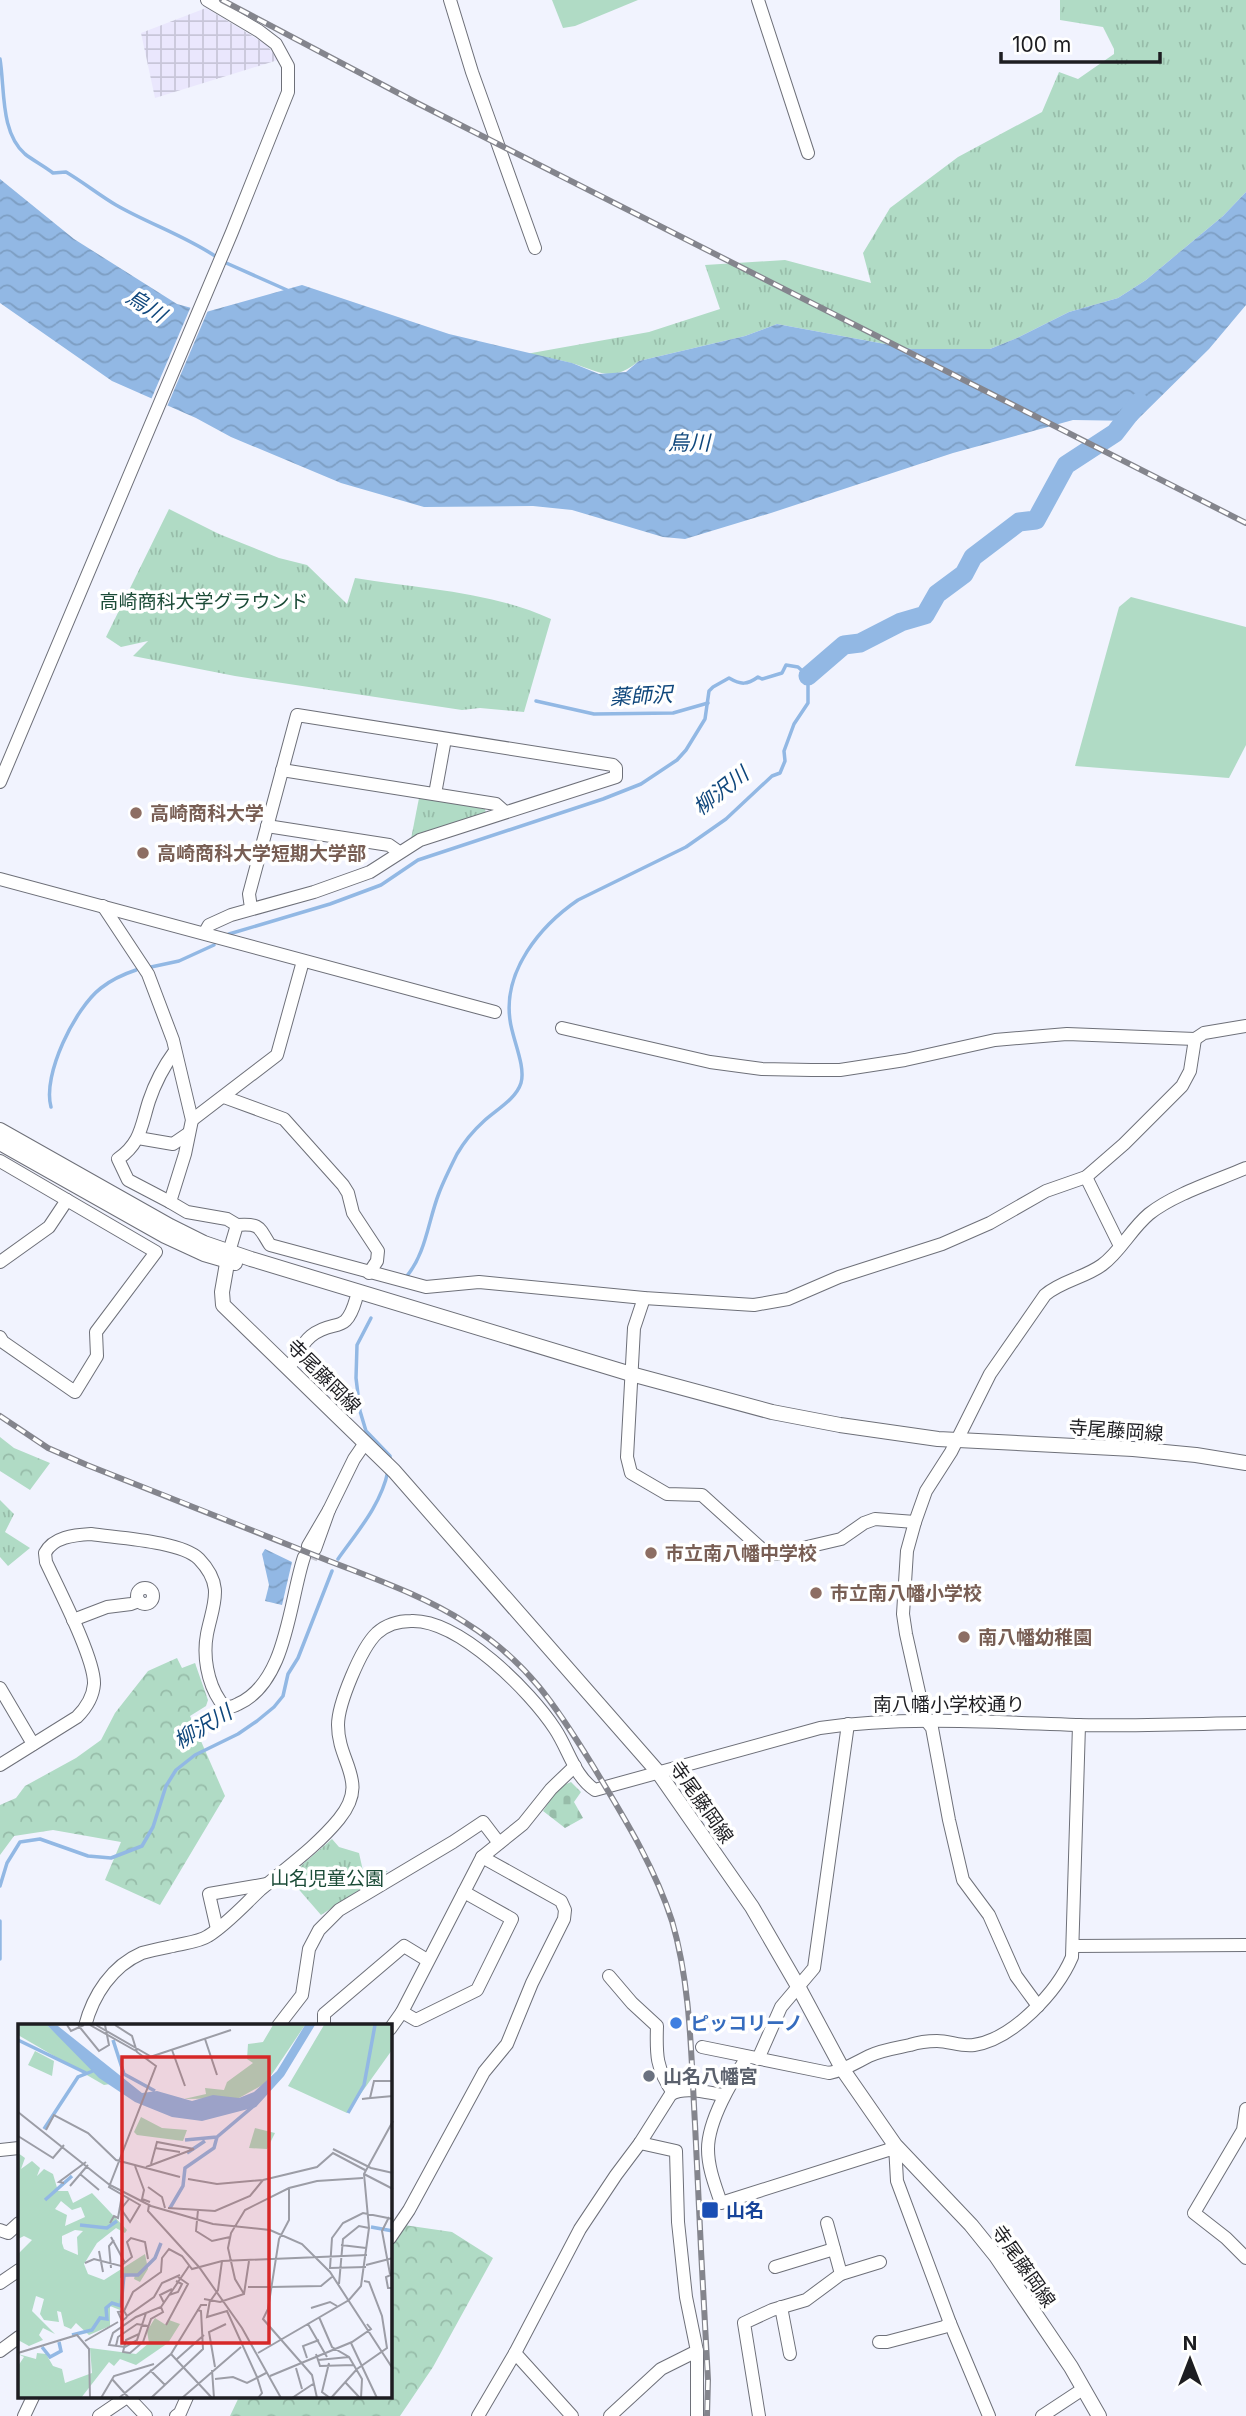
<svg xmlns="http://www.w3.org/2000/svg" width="1246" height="2416" viewBox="0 0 1246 2416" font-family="Inter,'Noto Sans JP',sans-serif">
	<defs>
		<pattern id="industrial-grid" width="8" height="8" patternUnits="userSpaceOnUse" patternTransform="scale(1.75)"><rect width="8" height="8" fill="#eae7fd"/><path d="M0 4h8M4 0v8" fill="none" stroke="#c8c6d9"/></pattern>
		<pattern id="grass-tufts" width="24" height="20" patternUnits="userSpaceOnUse" patternTransform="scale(1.75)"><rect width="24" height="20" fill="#b0dbc5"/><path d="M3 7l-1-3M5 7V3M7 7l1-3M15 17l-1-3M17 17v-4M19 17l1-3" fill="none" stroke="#97bca9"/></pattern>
		<pattern id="forest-crowns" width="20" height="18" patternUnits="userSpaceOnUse" patternTransform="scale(1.75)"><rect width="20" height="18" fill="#b0dbc5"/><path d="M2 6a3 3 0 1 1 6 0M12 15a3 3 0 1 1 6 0" fill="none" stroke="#97bca9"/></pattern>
		<pattern id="cemetery-stones" width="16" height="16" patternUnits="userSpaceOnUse" patternTransform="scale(1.75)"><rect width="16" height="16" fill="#b0dbc5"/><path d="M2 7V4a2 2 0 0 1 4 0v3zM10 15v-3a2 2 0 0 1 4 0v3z" fill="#97bca9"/></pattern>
		<pattern id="water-waves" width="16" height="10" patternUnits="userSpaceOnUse" patternTransform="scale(1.75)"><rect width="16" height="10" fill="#92b8e4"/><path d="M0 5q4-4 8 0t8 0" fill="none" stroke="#7d9ec3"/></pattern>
	</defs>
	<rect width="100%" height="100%" fill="#f1f3fe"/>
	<polygon fill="url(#industrial-grid)" points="206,8 267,45 278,60 155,98 141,33"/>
	<g fill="url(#grass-tufts)">
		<path d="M1060 0H1246V192L1223 216 1146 280 1118 298 1069 312 1017 338 990 349H912L777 324 745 336 639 361C611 384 600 371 571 363 557 359 541 357 526 354L649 332 720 309 705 265 785 260 871 283 863 253 890 208 958 157 1042 112 1059 72 1078 79 1114 54V49L1103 27 1060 20Z"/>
		<path d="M169 509 219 534 279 558 307 565 347 604 355 578C421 589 489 591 551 619L524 712 480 708 462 710 235 676 133 656 148 641 121 647 106 637Z"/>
		<polygon points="419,798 485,809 486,813 411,839"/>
		<polygon points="0,1500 14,1514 5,1532 30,1548 8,1566 0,1557"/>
		<polygon points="332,1839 339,1847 359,1853 363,1871 388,1871 321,1915 288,1877"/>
	</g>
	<g fill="url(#forest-crowns)">
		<polygon points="0,1437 14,1448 50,1463 30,1490 0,1471"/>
		<polygon points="177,1658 182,1668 195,1663 208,1700 206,1706 190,1716 225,1796 160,1905 105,1880 121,1842 53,1830 14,1836 0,1855 0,1805 16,1798 25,1786 76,1758 101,1740 115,1713 148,1671"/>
		<polygon points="404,2225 452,2232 493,2258 433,2367 400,2416 230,2416 239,2397 390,2397 390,2246"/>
	</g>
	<polygon fill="url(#cemetery-stones)" points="571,1782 581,1792 574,1802 583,1818 565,1828 543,1811 559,1787"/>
	<g fill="#b0dbc5">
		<polygon points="552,0 638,0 575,26 563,28"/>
		<polygon points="1131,597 1246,627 1246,745 1229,778 1075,766 1119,607"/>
	</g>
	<g fill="url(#water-waves)">
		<polygon points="0,179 74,239 177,304 206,312 302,285 449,334 572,363 599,374 626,372 639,361 745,336 777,324 912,349 990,349 1017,338 1069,312 1118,298 1146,280 1223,216 1246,192 1246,305 1209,349 1136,421 1073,420 953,453 771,513 685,539 663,537 572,510 533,506 424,507 341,483 231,437 196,418 112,381 0,303"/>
		<polygon points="265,1549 292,1562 282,1605 265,1601 269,1585 262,1554"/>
	</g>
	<polygon fill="#f1f3fe" points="192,304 209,308 166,409 150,402"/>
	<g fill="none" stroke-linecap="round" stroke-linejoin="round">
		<g stroke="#92b8e4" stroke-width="3.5">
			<path d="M0 59C5 89 0 132 25 154 34 161 44 166 53 173L66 172C83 182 99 195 116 205 149 224 186 236 218 258"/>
			<polyline points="224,262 287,290"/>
			<polyline points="536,701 594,714 673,713 708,703"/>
			<path d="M229 934 330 904 381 885 418 860 603 799 641 784 677 760 686 750 705 719 709 691 713 687 729 678C741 685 747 685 758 677L762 679 782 673 786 665 798 667 808 676V703L794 724 784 751 785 761 780 773 772 776 726 819 686 847 578 900C540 926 503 971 510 1020 512 1038 526 1066 521 1083 516 1099 496 1110 484 1121 474 1130 464 1142 457 1154 451 1166 444 1180 439 1193 428 1221 426 1254 406 1277"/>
			<polyline points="151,967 179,961 214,945"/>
			<path d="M51 1107C42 1075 75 1008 101 988 111 980 124 974 136 970"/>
			<polyline points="371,1318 357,1345 356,1378 360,1411 366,1431 390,1456 390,1460"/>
			<path d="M338 1559C357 1532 381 1505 388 1471"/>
			<polyline points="0,1886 7,1863 20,1842 40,1839 88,1856 111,1858 142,1846 153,1827 166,1786 176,1770 195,1755 238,1734 257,1721 274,1707 283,1696 288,1674 298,1658 332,1571"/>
			<polyline points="0,1921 0,1959"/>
		</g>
		<polyline stroke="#92b8e4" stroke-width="19" points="808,676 844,645 860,643 901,622 925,615 937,594 964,574 973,557 1019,522 1036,520 1066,465 1115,433 1139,402"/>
		<polyline stroke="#c7c8d2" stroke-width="12" stroke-dasharray="12 6" stroke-linecap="butt" points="311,1559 315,1549"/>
		<defs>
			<g id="minor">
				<polyline points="450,0 472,72 535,248"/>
				<polyline points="758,0 808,153"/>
				<polyline points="282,770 496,804 505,812"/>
				<polyline points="0,782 232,232 288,92 288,66 276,44 259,31 207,0"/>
				<polyline points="435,794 445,739"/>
				<polyline points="267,826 389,845 399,852"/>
				<polyline points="0,879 495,1012"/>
				<polyline points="103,906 148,974 173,1040 192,1120 185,1154 170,1202 187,1212 227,1219 237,1225"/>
				<polyline points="205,932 209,925 231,915 314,892 370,872 420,840 616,777 616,768 613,765 297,715 249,894 251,908"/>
				<polyline points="562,1028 710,1062 762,1069 811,1070 840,1070 905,1060 995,1040 1067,1034 1195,1039 1204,1033 1246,1026"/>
				<polyline points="224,1097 284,1119 343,1185 348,1193 353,1213 378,1251 377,1261 369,1273"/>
				<polyline points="192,1120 277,1055 303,961"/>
				<polyline points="138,1138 173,1144 189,1133"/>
				<polyline points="0,1161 156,1252 96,1332 97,1356 75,1392 3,1342 0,1337"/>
				<polyline points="1086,1177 1120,1246"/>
				<path d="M170 1202 128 1180 118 1159C141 1143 141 1126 149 1101 155 1083 164 1066 175 1051"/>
				<path d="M229 1252 237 1225C261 1223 259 1228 270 1245L426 1287 479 1282 644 1298 754 1305 788 1299 839 1277 942 1244 990 1223 1046 1191 1086 1177 1124 1144 1182 1086 1190 1071 1195 1039"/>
				<polyline points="0,1262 49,1227 67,1200"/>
				<polyline points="644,1298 634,1328 627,1457 631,1473 667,1494 702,1495 765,1552 777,1554 841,1539 864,1523 875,1519 915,1522"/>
				<path d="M289 1368C296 1357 301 1344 311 1336 335 1317 345 1337 356 1299"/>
				<polyline points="329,1510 354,1459 365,1443"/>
				<polyline points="308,1546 329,1510 315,1549"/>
				<circle cx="145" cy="1596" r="8"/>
				<polyline points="73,1620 107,1607 131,1604 139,1601"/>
				<polyline points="0,1688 33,1744"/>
				<path d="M0 1765 77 1717C86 1708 93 1697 94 1684 95 1659 58 1588 46 1562L45 1553C53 1537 74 1535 91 1534 117 1538 181 1541 199 1559 225 1586 213 1604 207 1634 203 1655 207 1682 220 1701 225 1708 231 1708 238 1704 287 1682 289 1602 304 1557"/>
				<polyline points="217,1929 209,1894 267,1884"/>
				<polyline points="1073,1946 1246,1945"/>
				<path d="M609 1976 632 2003 657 2026C656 2055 656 2068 673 2093"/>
				<path d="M1038 2006 1016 1976 989 1915 963 1880 949 1820 932 1728 925 1719 906 1634 903 1614 907 1551 915 1522 926 1491 951 1452 990 1374 1045 1295C1061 1281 1084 1278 1102 1265 1120 1252 1131 1229 1149 1214 1174 1194 1216 1181 1246 1168"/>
				<polyline points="402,2012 416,2020 477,1990 512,1919 464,1892"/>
				<path d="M85 2026C93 1995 112 1966 142 1953 152 1950 163 1948 173 1946 184 1943 199 1942 208 1936 227 1924 244 1905 260 1890 286 1868 317 1846 339 1819 370 1781 338 1764 338 1725 338 1704 361 1648 377 1633 386 1625 399 1621 411 1621 459 1619 531 1692 555 1729 569 1750 574 1776 595 1790L820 1728C905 1716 990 1722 1076 1725 1132 1726 1189 1724 1246 1723"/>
				<polyline points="278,2026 302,1995 309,1949 319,1930 339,1910 453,1842 483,1822 499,1843"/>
				<polyline points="324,2026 324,2014 404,1946 427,1960"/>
				<polyline points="390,2029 402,2012 482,1857 523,1824 551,1789 575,1766"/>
				<path d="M702 2047 829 2073C845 2070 855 2063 869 2056 881 2050 896 2048 910 2045 919 2042 928 2041 937 2041 949 2041 962 2047 974 2045 1013 2039 1057 1992 1072 1957L1079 1725"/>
				<path d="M747 2057C732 2081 708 2120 708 2149 708 2168 715 2185 721 2203L888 2150 895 2145 897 2181 950 2323 989 2416"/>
				<polyline points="758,2059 781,2007 814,1968 848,1724"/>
				<polyline points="1246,2109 1243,2130 1194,2213 1226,2238 1246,2258"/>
				<polyline points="640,2143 676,2151 678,2222 686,2297 697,2351 697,2416"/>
				<polyline points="0,2150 19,2148"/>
				<polyline points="827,2223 841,2274"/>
				<polyline points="0,2230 8,2233 19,2223"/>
				<polyline points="390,2238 409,2210 484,2072 507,2044 532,1983 564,1919 565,1910 561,1901 482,1857"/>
				<polyline points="775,2267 834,2249"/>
				<polyline points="0,2283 19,2270"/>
				<polyline points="781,2307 790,2354"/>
				<polyline points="879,2342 887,2342 944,2327 950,2323"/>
				<polyline points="0,2351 19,2337"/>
				<polyline points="515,2353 572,2416"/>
				<polyline points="128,2397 146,2416"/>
				<polyline points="24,2416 33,2397"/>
				<polyline points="99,2416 127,2397"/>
				<polyline points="176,2416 180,2413 187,2397"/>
				<path d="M478 2416 515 2353 580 2229 616 2175 640 2143 671 2094C686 2086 708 2093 724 2095"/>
				<polyline points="610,2416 661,2369 697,2351"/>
				<polyline points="759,2416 744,2323 772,2310 806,2300 841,2274 880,2262"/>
				<polyline points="1042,2416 1083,2389"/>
			</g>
			<g id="major">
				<polyline points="0,1130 170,1226 204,1243 251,1259 631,1374 772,1412 840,1425 938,1439 1133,1449 1196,1455 1246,1463"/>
				<polyline points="0,1143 165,1236 204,1254 235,1263"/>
				<polyline points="229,1252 222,1292 223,1305 394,1471 658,1772 752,1907 799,1988 843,2070 895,2145 971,2225 996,2256 1071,2367 1099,2416"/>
			</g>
		</defs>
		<use href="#minor" stroke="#6e7079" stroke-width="14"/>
		<use href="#major" stroke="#6e7079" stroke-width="16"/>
		<use href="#minor" stroke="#fff" stroke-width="12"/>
		<use href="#major" stroke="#fff" stroke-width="14"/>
		<defs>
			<g id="rail">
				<polyline points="222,0 417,103 1246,523"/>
				<path d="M0 1416 48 1448 87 1465C166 1496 245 1527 324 1559 372 1578 423 1595 466 1623 527 1661 556 1706 593 1766 623 1816 654 1865 672 1921 691 1986 691 2056 695 2124 699 2209 703 2295 708 2380L707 2416"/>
			</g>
		</defs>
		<use href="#rail" stroke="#84858d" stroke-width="6"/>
		<use href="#rail" stroke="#fff" stroke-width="3.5" stroke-dasharray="10" stroke-linecap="butt"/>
	</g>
	<g fill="#8d6e63" stroke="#fff" stroke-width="2.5">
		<circle cx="136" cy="813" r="7"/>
		<circle cx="143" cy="853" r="7"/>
		<circle cx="651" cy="1553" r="7"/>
		<circle cx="816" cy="1593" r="7"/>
		<circle cx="964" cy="1637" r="7"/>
	</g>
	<circle fill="#3f7fe0" stroke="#fff" stroke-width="2.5" cx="676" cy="2023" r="7"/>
	<circle fill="#6b7280" stroke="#fff" stroke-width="2.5" cx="649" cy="2076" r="7"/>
	<rect fill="#1a4fb4" stroke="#fff" stroke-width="2.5" x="701" y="2201" width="18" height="18" rx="3.5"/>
	<g text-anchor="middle" stroke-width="7" stroke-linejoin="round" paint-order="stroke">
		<g font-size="19" fill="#1b4b37" stroke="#fff">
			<text x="204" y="608">高崎商科大学グラウンド</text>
			<text x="327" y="1885">山名児童公園</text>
		</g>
		<g font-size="19" font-weight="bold" fill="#785e54" stroke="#fff" text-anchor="start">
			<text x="150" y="820">高崎商科大学</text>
			<text x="157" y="860">高崎商科大学短期大学部</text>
			<text x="665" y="1560">市立南八幡中学校</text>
			<text x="830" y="1600">市立南八幡小学校</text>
			<text x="978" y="1644">南八幡幼稚園</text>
		</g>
		<g font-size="19" fill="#1d1d21" stroke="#fff">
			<text transform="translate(324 1376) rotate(45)" y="7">寺尾藤岡線</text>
			<text transform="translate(1116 1430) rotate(4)" y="7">寺尾藤岡線</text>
			<text x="949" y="1711">南八幡小学校通り</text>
			<text transform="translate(702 1802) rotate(55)" y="7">寺尾藤岡線</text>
			<text transform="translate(1024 2266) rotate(55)" y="7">寺尾藤岡線</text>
		</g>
		<g font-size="19" font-weight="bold" fill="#366cbe" stroke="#fff" text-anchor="start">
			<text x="690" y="2030">ピッコリーノ</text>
		</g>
		<g font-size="19" font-weight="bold" fill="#5b616d" stroke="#fff" text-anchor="start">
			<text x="663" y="2083">山名八幡宮</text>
		</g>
		<g font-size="19" font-weight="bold" fill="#164399" stroke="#fff" text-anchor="start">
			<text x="726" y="2217">山名</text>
		</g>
		<g font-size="21" font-style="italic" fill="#0f477c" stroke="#fff">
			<text transform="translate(146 306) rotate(32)" y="7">烏川</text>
			<text x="689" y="450">烏川</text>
			<text transform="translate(641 696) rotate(-3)" y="7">薬師沢</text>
			<text transform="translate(721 791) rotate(-38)" y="7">柳沢川</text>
			<text transform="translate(203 1727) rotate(-31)" y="7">柳沢川</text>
		</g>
	</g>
	<g transform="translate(18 2024)">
		<rect width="374" height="374" fill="#f1f3fe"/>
		<path d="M255 1H287L248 59 221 74 166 75 188 70 187 64 206 66 209 58 235 39 229 35 230 20 245 18ZM306 1H374V26L329 89 270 62ZM17 27 36 37 34 52 10 41ZM123 93 144 104 169 106 165 117 119 111 116 108Z" fill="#b0dbc5"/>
		<path d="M0 129 7 134 3 145 14 137 22 144 19 152 26 145 35 150 40 167H50L55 179 74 169 109 206 107 209 98 204 79 219 66 240 70 250 86 256 127 230 130 245 122 258 116 255 117 251 102 254V286L92 282V302L71 311 58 299 53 305 46 302 43 288 39 287 41 298 26 296 22 290 26 275 18 272 14 287 37 310 25 304 21 311 25 316 11 322 0 316V230L14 216 6 212 0 215ZM43 177 54 186 63 183 67 193 47 202 49 191 37 185ZM57 206 65 207 59 213 60 231 46 225 44 219V212ZM137 294 148 301 151 296 162 300 150 319 118 341 102 335 96 342 91 338 63 374H0V342L6 333 0 330 18 335 19 329 28 330 35 342 44 345 47 359 74 349 72 324 118 330 131 319 129 307Z" fill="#b0dbc5" fill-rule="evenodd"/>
		<path d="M0 1H29L92 60 86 61 0 11Z" fill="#b0dbc5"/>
		<path d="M237 104 257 109 249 125 231 124Z" fill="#b0dbc5"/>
		<path d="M29 1 40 2 124 69 139 67 174 77 195 71 221 74 236 68 259 47 287 1H297L266 52 238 83 184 97 154 93 117 78 81 54Z" fill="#92b8e4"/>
		<path fill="none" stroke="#92b8e4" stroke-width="3.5" d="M0 16 68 49M95 16 106 50 137 67M330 89 346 61 357 1M26 105 60 53 75 47M199 113 239 79M169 129 187 117M27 176 54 152M152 184 165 162 167 144 196 124 199 113 167 116M62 201 89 204 99 197M353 203 375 207M54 311 74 306 82 294 89 295 88 284 94 279 103 282 106 251H120L137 234 143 219M24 323 32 333 43 327 41 318"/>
		<path fill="none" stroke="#9c9da6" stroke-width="2" d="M49 1 53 7 66 1M60 1 81 27 91 21 87 1M72 1 118 27M78 1 132 32M97 1 114 12 119 28 138 42 91 163 122 181 112 198 103 185 111 175M187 15 199 51M154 26 167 62M129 34 213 6M353 74 375 72M344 75 352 74 356 57H375M0 88 93 162M28 106 36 91 70 109 98 136 162 153M0 112 35 134 46 121M137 124 162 128M315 125 353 144 375 149M133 140 139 118 176 125M117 142 126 166 124 175 132 178M128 143 176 125M62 150 81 166M346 150 375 165M170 155 199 160 245 156 299 143 315 129 347 146M46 159 41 158 68 138M92 161 133 182 195 200 252 206 284 220 312 248 375 345M52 162 70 141M130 163 144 173 147 184M271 164V196L261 215 250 285 245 295 294 351 299 374M131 181 130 187 181 243 224 304 263 374M150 184 197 187 232 172 245 156M180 186 178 207 194 217 212 213M371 193 364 207 372 250M92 199 96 192 100 194 104 171M93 213 107 239M323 221 348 224M81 227 85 248M67 239 76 235 103 242 114 233 109 218 113 214 127 218 130 235M348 241 375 234M348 243 312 244 314 214 325 199 345 189 375 195M93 244 91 222 96 216M375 250 368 253 370 264H375M162 251 144 259 136 273 109 292 106 287 115 268 143 248 144 234 151 225 164 232 174 245 204 237 349 231M321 260 325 215 341 202 351 204M230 263H253M253 263 303 262 315 252M226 270 217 255 210 224 213 209 227 186 271 164 299 157 345 154M151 271 160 268 164 260 158 257M186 275 202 278 226 270 231 237M192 276 189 293 209 287 239 353M193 276 200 266 204 237M146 279 142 271 154 265M293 284 312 278 319 282M106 287 100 288 104 297 109 293M128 289 119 316 107 323 91 321 95 309 118 293 143 283 171 242M301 293 314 323 331 333 344 355 343 374M290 300 309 333M148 301 170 260 160 253M121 310 108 316 105 328 112 329 125 318 133 295 145 288 143 283M67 317 100 298M333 319 359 374M98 322 100 313 119 300 130 302M0 329 59 311 71 325 72 374M240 329 331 276 343 262 351 204 346 150 375 97M153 330 194 374M298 330 302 342 336 341M289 334 285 322 301 316M159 335 186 311M300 336 331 333M311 339 304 368 312 374M197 343 191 308 208 300M278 344 284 365M132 346 147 361M194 346 196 374M252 352 334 318 353 305 349 300M239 353 244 369 240 374M94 355 111 374M197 355 215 353 229 359 248 349M327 358 342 374M83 374 96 352 136 340M101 374 153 330 183 281H189M133 374 185 325 183 287 179 286M164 374 223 323M274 374 295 360M313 374 339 345 369 324 364 292 351 258 346 257"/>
		<path fill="#d62828" fill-opacity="0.15" stroke="#d62828" stroke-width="3.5" d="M104 33H251V319H104Z"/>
		<rect width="374" height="374" fill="none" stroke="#1d1d21" stroke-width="3.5"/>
	</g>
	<g transform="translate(1190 2360)" stroke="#ffffff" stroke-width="5" paint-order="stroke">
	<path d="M0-5L12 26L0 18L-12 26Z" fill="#1d1d21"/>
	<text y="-10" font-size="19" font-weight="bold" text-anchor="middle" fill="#1d1d21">N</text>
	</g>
	<path d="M1001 52v10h159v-10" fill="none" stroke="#1d1d21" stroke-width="3.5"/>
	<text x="1012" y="52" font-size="21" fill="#1d1d21" stroke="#ffffff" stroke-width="5" paint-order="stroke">100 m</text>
</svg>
